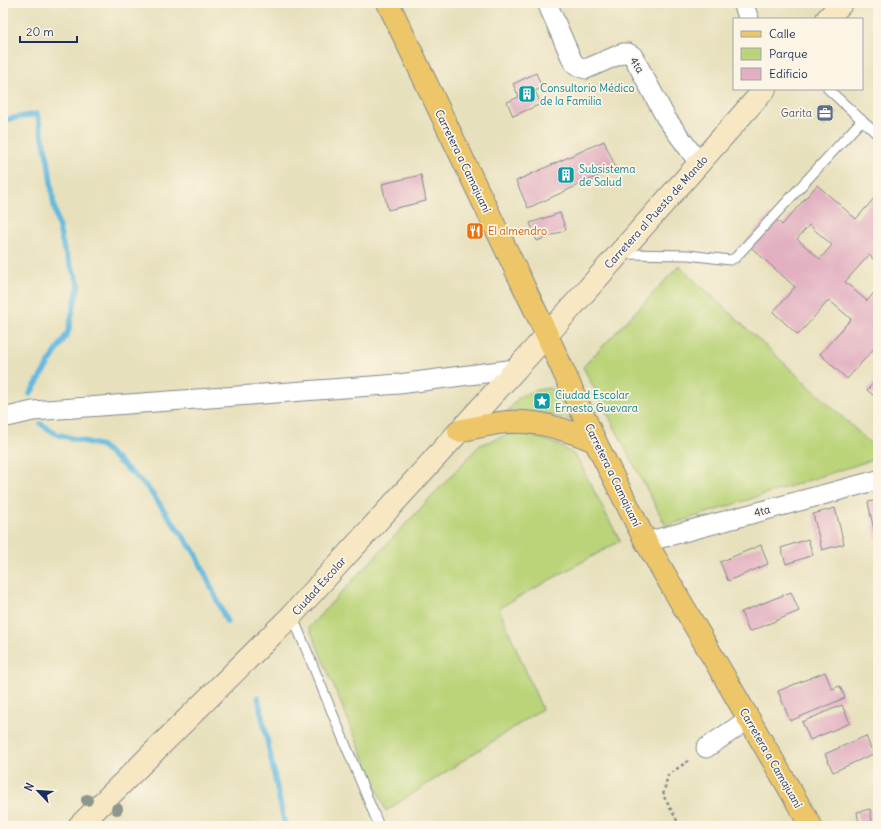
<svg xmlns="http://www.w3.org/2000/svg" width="881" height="829" viewBox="0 0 881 829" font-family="Delius,sans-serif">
	<rect width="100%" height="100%" fill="#fcf5e5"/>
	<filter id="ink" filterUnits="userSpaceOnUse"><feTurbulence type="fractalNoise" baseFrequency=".025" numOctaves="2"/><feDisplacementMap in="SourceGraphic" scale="8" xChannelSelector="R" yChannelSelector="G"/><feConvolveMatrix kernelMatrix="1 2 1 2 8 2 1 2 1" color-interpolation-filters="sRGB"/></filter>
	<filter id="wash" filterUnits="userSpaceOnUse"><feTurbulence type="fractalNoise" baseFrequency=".012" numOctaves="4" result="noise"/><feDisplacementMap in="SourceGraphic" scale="16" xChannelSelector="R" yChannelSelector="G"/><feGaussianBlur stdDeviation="0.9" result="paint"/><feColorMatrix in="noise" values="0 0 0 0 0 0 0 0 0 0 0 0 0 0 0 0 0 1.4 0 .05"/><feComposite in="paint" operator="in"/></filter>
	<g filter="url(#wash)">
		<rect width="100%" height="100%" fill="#e7e0bc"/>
		<g fill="#bbd47a" stroke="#6b826c">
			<polygon points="679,266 878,450 878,458 666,526 583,367"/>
			<path d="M549 388C566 398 566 401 571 420L537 412 506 413 519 397 536 390Z"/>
			<polygon points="529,434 559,445 576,456 620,541 499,608 542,709 386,811 309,627 480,445 506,435"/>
		</g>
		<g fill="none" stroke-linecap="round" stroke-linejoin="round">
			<g stroke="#63bae0" stroke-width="5.5">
				<polyline points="3,120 37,114 48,160 54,206 64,250 79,284 68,332 30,394"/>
				<polyline points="41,424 56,434 102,446 147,487 196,554 227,622"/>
				<polyline points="258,697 285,826"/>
			</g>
		</g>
		<g id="blocks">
			<g fill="#e2b0c1" fill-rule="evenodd">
				<polygon points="536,73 542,88 535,91 541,104 513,116 507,102 519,97 513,84"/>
				<polygon points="827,104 834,111 823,122 817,116"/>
				<polygon points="604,141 616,168 528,208 516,181"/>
				<polygon points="421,175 426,201 388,210 382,184"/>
				<path d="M817 185 856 219 877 195 878 196V263L869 255 845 282 867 301 878 288V344L847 379 820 354 851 319 829 300 798 335 773 312 795 287 745 242 770 214 782 225ZM809 225 832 245 820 259 797 239Z"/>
				<polygon points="560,213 566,230 537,241 530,223"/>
				<polygon points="878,378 878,399 867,390"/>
				<polygon points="878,500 878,539 876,540 868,502"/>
				<polygon points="835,508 844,544 822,550 813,514"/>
				<polygon points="808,539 813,555 786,564 781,548"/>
				<polygon points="761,545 768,564 728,581 720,562"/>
				<polygon points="791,592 799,611 749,632 741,612"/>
				<polygon points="825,672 832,689 840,686 845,698 790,721 778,691"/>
				<polygon points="842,705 850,723 810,740 802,722"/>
				<polygon points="866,736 873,754 833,772 825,754"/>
				<polygon points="870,809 872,821 859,824 857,812"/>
			</g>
		</g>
	</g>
	<g filter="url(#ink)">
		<use href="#blocks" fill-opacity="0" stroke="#81888d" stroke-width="1"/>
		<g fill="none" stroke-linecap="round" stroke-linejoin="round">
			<defs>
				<g id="lane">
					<polyline points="828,89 878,135"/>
					<polyline points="623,254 688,255 730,260 735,258 862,120"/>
					<polyline points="292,615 379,826"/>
				</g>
				<g id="street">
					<polyline points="547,3 573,62 579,67 586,69 623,53 628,53 633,56 666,118 699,163"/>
					<polyline points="743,3 749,19"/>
					<polyline points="3,418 33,411 399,384 516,369"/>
					<polyline points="646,542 878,480"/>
					<polyline points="706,748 749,719"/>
				</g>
				<g id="secondary">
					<polyline points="827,19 842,3"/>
					<polyline points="79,826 292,615 547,335 765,89"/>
				</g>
				<g id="primary">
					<polyline points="388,3 547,335 595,441 646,542 811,826"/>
					<path d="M459 431C472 428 486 425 499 423 532 418 565 429 595 441"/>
				</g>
			</defs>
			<use href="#lane" stroke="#81888d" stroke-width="11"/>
			<use href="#street" stroke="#81888d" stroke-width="21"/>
			<use href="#secondary" stroke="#81888d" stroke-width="24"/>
			<use href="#primary" stroke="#81888d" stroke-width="24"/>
			<polyline stroke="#81888d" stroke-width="2.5" stroke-dasharray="3 3" stroke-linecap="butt" points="680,826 663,795 668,775 691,759"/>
			<use href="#lane" stroke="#fff" stroke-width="9"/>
			<use href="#street" stroke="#fff" stroke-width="19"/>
			<use href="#secondary" stroke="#f7e8c3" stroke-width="22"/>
			<use href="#primary" stroke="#ecc669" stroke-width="22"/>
		</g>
		<g fill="#8d958c">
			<circle cx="87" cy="800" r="6"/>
			<circle cx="117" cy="809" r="6"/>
		</g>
	</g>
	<defs>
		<symbol id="building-square" viewBox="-11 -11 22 22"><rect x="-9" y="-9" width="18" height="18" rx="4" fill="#0f9aa8" stroke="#fcf5e5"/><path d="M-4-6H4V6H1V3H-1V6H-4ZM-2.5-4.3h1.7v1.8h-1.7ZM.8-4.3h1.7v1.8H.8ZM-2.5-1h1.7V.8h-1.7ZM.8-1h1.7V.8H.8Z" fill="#fff"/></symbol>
		<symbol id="office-square" viewBox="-11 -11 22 22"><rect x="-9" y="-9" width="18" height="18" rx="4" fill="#5c6f8a" stroke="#fcf5e5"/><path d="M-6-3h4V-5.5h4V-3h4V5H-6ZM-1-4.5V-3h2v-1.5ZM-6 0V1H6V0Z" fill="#fff"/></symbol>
		<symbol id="restaurant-square" viewBox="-11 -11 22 22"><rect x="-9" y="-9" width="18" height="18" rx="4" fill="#e8710a" stroke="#fcf5e5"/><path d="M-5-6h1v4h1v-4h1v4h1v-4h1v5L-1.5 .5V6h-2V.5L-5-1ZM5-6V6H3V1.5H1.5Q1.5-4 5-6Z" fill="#fff"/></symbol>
		<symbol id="sight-square" viewBox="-11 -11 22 22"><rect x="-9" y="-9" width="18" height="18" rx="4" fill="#0f9aa8" stroke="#fcf5e5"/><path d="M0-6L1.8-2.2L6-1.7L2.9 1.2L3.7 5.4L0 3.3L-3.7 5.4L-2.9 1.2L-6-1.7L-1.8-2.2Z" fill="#fff"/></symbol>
	</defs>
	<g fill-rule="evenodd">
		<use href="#building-square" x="517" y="84" width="20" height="20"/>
		<use href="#office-square" x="815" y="103" width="20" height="20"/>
		<use href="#building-square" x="556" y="165" width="20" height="20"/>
		<use href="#restaurant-square" x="465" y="221" width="20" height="20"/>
		<use href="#sight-square" x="532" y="391" width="20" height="20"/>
	</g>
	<g text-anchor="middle" stroke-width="3.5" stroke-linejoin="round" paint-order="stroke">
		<g font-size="11" fill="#1b2f5e" stroke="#fcf5e5">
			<text transform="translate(637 65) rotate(57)" y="4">4ta</text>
			<text transform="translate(463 161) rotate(64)" y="4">Carretera a Camajuaní</text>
			<text transform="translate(656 212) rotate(-48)" y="4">Carretera al Puesto de Mando</text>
			<text transform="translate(613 475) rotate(64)" y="4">Carretera a Camajuaní</text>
			<text transform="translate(762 511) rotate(-15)" y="4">4ta</text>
			<text transform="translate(319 586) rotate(-48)" y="4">Ciudad Escolar</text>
			<text transform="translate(771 758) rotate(60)" y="4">Carretera a Camajuaní</text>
		</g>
		<g font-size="11" fill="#0d838f" stroke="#fcf5e5" text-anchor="start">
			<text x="540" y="92">Consultorio Médico<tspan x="540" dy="13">de la Familia</tspan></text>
			<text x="579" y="173">Subsistema<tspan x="579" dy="13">de Salud</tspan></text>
			<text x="555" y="399">Ciudad Escolar<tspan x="555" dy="13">Ernesto Guevara</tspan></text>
		</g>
		<g font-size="11" fill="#4e5e75" stroke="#fcf5e5" text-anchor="end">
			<text x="812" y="117">Garita</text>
		</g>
		<g font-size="11" fill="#c56008" stroke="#fcf5e5" text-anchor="start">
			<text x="488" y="235">El almendro</text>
		</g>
	</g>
	<rect width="881" height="829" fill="none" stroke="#fcf5e5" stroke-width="16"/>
	<rect x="733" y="18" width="130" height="72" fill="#fcf5e5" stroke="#a2a6af"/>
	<rect x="741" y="31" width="20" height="6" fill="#ecc669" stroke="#a2a6af"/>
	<text x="769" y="38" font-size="12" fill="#1b2f5e">Calle</text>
	<rect x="741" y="48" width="20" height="12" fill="#bbd47a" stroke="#a2a6af"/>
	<text x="769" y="58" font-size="12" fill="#1b2f5e">Parque</text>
	<rect x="741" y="68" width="20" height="12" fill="#e2b0c1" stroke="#a2a6af"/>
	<text x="769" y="78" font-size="12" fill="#1b2f5e">Edificio</text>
	<g transform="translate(38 791) rotate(295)" stroke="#fcf5e5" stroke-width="3" paint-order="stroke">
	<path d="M0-3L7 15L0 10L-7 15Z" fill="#1b2f5e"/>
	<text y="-6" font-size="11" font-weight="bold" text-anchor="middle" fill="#1b2f5e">N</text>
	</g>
	<path d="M20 36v6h57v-6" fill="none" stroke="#1b2f5e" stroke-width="2"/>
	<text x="26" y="36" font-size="12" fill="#1b2f5e" stroke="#fcf5e5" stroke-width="3" paint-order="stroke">20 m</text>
</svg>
